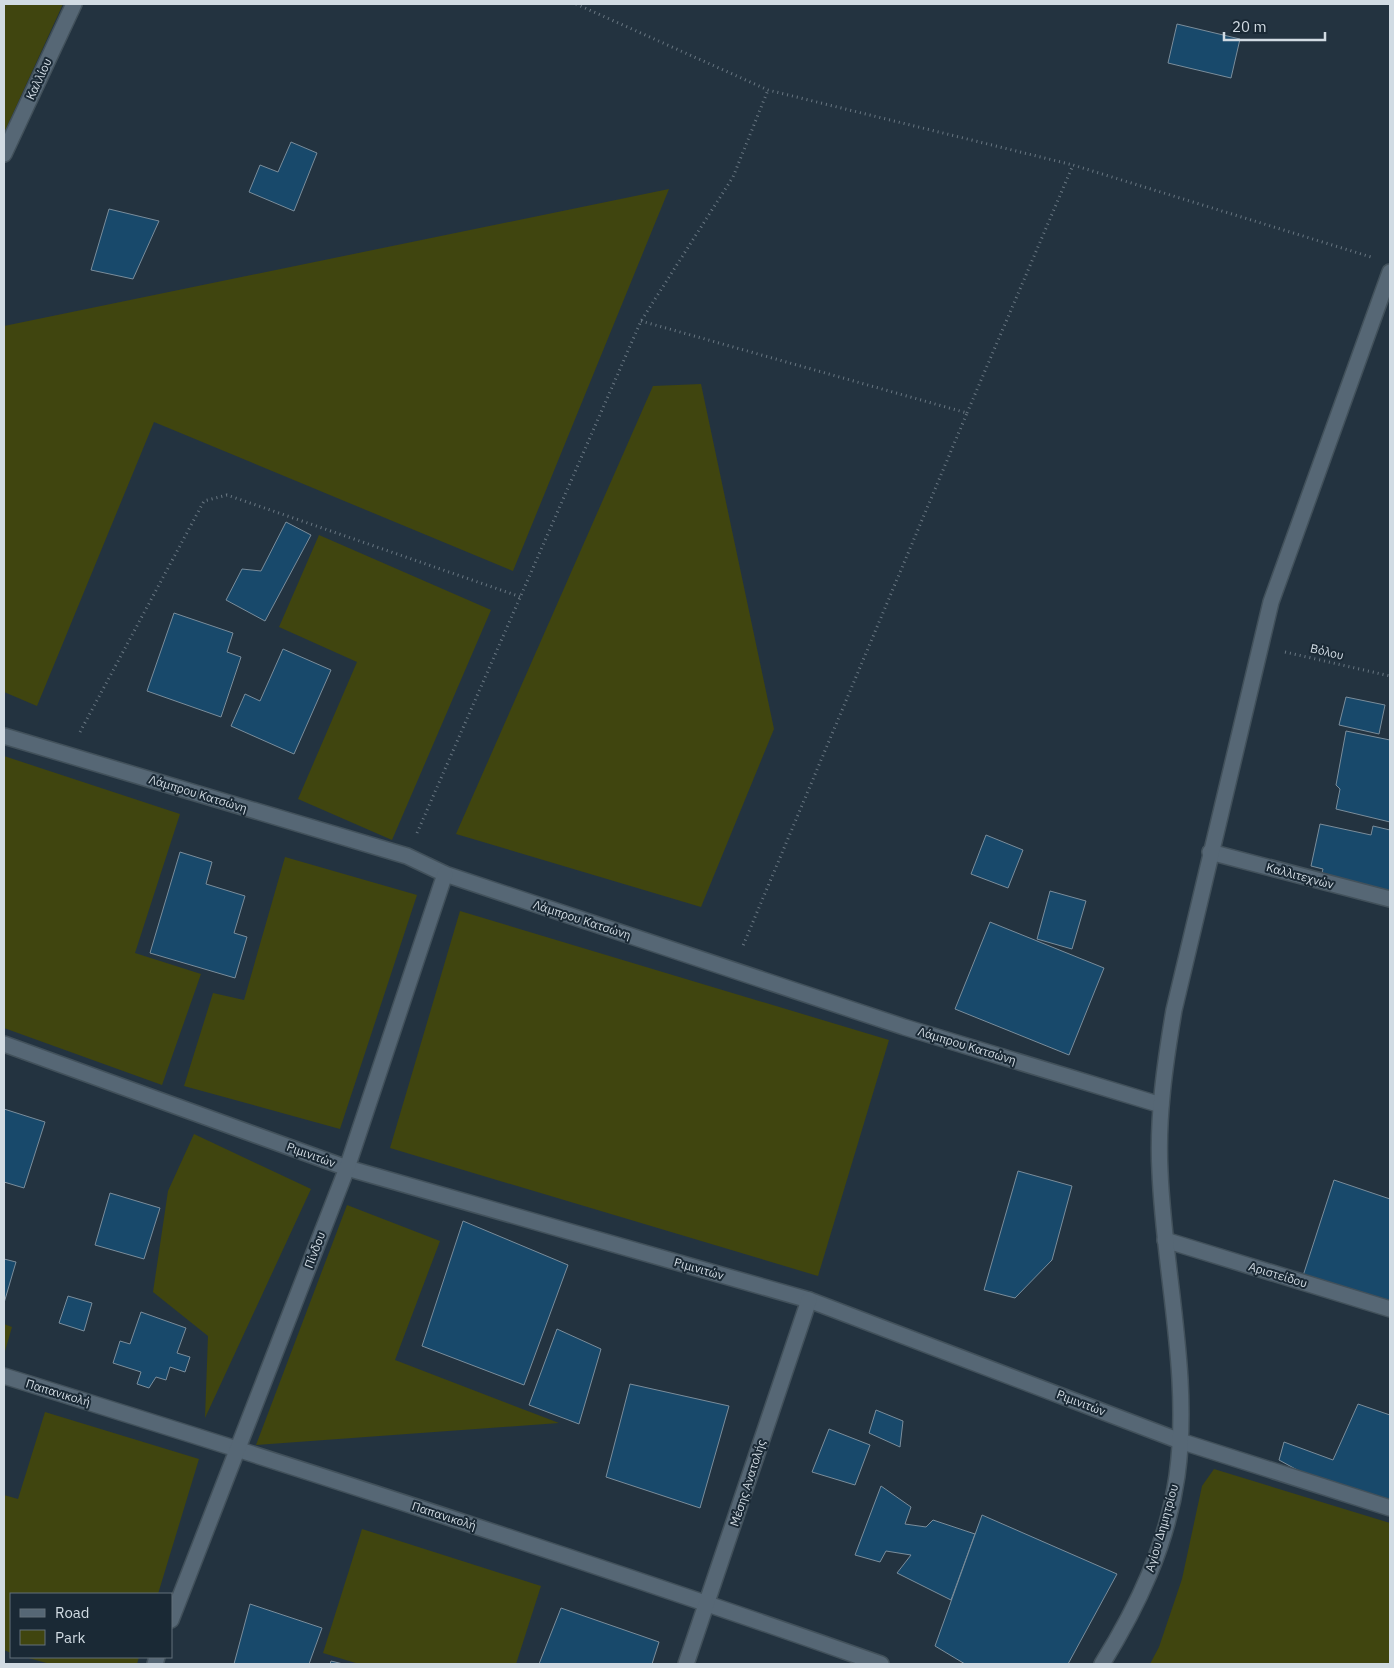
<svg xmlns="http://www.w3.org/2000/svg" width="1394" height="1668" viewBox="0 0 1394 1668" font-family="'IBM Plex Sans',sans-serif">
	<rect width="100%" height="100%" fill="#233340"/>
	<g fill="#40450f">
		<polygon points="4,4 63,4 4,133"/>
		<polygon points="669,189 513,571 154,422 37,706 4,692 4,326"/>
		<polygon points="701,384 774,729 701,907 456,834 653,386"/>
		<polygon points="319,535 491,610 392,840 298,799 357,662 279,627"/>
		<polygon points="4,756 180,814 135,953 201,974 162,1085 4,1028"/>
		<polygon points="285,857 417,895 340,1129 184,1086 213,993 244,1000"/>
		<polygon points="460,911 889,1040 818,1276 390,1148"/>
		<polygon points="194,1134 311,1189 205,1418 208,1336 153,1292 168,1191"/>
		<polygon points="347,1205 440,1241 395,1360 559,1423 256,1445"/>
		<polygon points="4,1324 12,1327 5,1351 4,1350"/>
		<polygon points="45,1412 199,1459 158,1594 11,1594 11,1653 4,1650 4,1495 18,1499"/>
		<polygon points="1214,1469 1390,1523 1390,1664 1150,1664 1159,1647 1182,1579 1202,1486"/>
		<polygon points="362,1529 541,1586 516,1664 359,1664 323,1653"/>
		<polygon points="25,1657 139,1657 137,1664 50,1664"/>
	</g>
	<g fill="#18496b" stroke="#7a8d9b">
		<polygon points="1177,24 1240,39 1231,78 1168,63"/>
		<polygon points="291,142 317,153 294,211 249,192 260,165 278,172"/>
		<polygon points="109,209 159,221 133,279 91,270"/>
		<polygon points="286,522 311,535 265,621 226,600 242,569 261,571"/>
		<polygon points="174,613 233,633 227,652 241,657 221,717 147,691"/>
		<polygon points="283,649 331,670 294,754 231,726 245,694 260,701"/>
		<polygon points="1346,697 1385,705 1379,734 1339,725"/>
		<polygon points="1346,731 1390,740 1390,822 1336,809 1340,789 1336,785"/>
		<polygon points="1320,824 1371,835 1373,826 1390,830 1390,892 1321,877 1323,869 1311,866"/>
		<polygon points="986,835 1023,850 1008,888 971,874"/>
		<polygon points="180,852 212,862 206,884 245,896 234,933 247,937 235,978 150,953"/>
		<polygon points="1050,891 1086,901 1072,949 1037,939"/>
		<polygon points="990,922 1104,968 1069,1055 955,1009"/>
		<polygon points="4,1109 45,1122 24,1188 4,1182"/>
		<polygon points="1018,1171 1072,1186 1052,1260 1015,1298 984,1290"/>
		<polygon points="1334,1180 1390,1199 1390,1308 1302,1279"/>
		<polygon points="110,1193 160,1208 144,1259 95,1245"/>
		<polygon points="463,1221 568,1265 524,1385 422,1346"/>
		<polygon points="4,1259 16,1262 4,1303"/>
		<polygon points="68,1296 92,1303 84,1331 59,1323"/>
		<polygon points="141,1312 186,1328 177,1353 190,1357 185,1372 170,1367 166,1380 156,1377 149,1388 137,1384 141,1372 113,1363 120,1341 130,1344"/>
		<polygon points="557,1329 601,1349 579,1424 529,1405"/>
		<polygon points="630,1384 729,1406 700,1508 606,1477"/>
		<polygon points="1358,1404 1390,1415 1390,1508 1334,1490 1279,1460 1284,1442 1333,1460"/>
		<polygon points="876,1410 903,1421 900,1447 869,1433"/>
		<polygon points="829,1429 870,1445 855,1485 812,1472"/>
		<polygon points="881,1486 911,1507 905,1524 926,1527 933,1520 975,1534 951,1600 897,1573 911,1555 886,1551 880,1562 855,1555"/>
		<polygon points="982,1515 1117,1574 1068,1664 965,1664 935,1646"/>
		<polygon points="250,1604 322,1628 309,1664 234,1664"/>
		<polygon points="561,1608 659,1642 652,1664 539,1664"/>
		<polygon points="331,1661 343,1664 330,1664"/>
	</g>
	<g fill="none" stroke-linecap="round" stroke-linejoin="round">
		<defs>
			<g id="minor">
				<polyline points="4,154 74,4"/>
				<polyline points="4,736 407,856 445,874 904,1027 1161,1105"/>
				<polyline points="1210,852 1390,899"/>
				<polyline points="4,1044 347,1168 809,1300 1180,1441 1390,1508"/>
				<polyline points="1165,1240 1390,1309"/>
				<path d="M4 1376C298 1467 591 1562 881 1664"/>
				<polyline points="171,1620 347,1168 445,874"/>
				<polyline points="155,1664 157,1657"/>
				<polyline points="686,1664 809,1300"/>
				<path d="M1102 1664C1138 1606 1167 1545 1177 1476 1191 1375 1164 1273 1160 1172 1157 1118 1165 1063 1174 1010L1271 602 1390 272"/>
			</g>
		</defs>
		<use href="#minor" stroke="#42515b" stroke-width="18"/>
		<g stroke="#697782" stroke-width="3" stroke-dasharray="1 4" stroke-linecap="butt">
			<polyline points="576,4 768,90 1073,165"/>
			<polyline points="641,321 967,413 742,948"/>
			<polyline points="967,413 1073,165 1371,257"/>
			<polyline points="1285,652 1390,676"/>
			<polyline points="80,732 204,501 227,495 521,597"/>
			<polyline points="417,833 641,321 733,177 768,90"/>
		</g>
		<use href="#minor" stroke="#566775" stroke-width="15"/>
	</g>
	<g text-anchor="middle" stroke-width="4" stroke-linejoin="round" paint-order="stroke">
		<g font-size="12" fill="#d1dbe3" stroke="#1a2935">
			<text transform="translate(39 79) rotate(-65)" y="4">Καλλίου</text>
			<text transform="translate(1327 652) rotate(13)" y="4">Βόλου</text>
			<text transform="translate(198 794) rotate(17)" y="4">Λάμπρου Κατσώνη</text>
			<text transform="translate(1300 876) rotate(15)" y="4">Καλλιτεχνών</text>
			<text transform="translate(582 920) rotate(18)" y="4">Λάμπρου Κατσώνη</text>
			<text transform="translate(967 1046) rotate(17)" y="4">Λάμπρου Κατσώνη</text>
			<text transform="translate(311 1155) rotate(20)" y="4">Ριμινιτών</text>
			<text transform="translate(315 1250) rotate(-69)" y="4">Πίνδου</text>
			<text transform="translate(699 1269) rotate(16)" y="4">Ριμινιτών</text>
			<text transform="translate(1278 1275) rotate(17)" y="4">Αριστείδου</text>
			<text transform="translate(58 1393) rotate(17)" y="4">Παπανικολή</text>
			<text transform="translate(1081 1403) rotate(21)" y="4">Ριμινιτών</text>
			<text transform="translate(748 1483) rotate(-72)" y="4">Μέσης Ανατολής</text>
			<text transform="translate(444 1516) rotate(18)" y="4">Παπανικολή</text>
			<text transform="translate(1162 1528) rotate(-74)" y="4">Αγίου Δημητρίου</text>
		</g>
	</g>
	<rect width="1394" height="1668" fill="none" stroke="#d1dbe3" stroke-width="10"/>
	<rect x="10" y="1593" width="162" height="65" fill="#1a2935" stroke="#63707b"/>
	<rect x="20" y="1609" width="25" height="8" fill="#566775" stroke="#63707b"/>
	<text x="55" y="1618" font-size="15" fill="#d1dbe3">Road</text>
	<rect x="20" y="1630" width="25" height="15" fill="#40450f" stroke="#63707b"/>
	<text x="55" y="1643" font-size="15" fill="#d1dbe3">Park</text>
	<path d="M1224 32v8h101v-8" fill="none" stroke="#d1dbe3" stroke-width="2.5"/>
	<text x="1232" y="32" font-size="15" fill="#d1dbe3" stroke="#1a2935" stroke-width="4" paint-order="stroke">20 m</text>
</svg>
